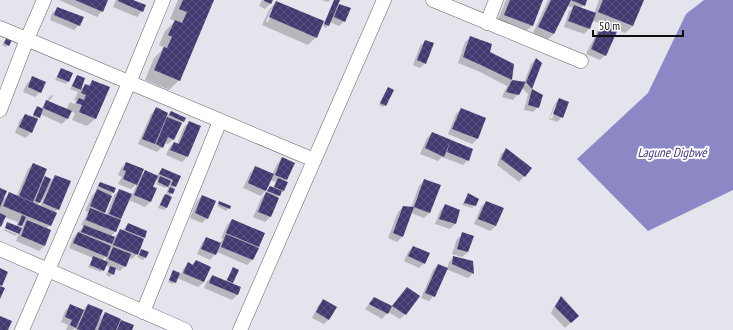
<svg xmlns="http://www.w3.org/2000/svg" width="733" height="330" viewBox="0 0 733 330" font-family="'PT Sans Narrow',sans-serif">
	<defs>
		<pattern id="building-cross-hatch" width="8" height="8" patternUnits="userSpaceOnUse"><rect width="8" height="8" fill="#413b71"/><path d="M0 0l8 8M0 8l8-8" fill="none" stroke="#59547f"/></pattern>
	</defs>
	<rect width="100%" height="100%" fill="#e4e4ec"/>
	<polygon fill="#8b88c5" points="704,0 733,0 733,190 648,231 577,159 648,93 686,14"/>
	<g fill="#0003" fill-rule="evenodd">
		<polygon points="59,0 106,0 102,11 97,17"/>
		<polygon points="116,0 130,0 142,11 137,17 113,7"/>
		<polygon points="178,0 213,0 179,80 169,90 145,80 154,58 161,51 163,47 159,45 165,31 175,21 170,19"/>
		<polygon points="262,0 272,0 270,4 265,9 259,6"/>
		<polygon points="322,0 330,0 328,2"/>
		<polygon points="339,0 335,9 340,5 344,21 339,26 330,22 326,28 323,26 334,1"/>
		<polygon points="506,0 542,0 532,26 524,33 497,22"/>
		<polygon points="548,0 586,0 584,5 580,8 594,13 599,0 643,0 633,26 625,33 617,30 605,55 600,60 586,54 601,24 592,20 589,29 584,34 564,27 569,11 573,8 567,6 554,34 546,41 532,35"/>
		<path d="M276 2 316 37 308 45 262 25 269 10ZM271 10H273L268 22H266Z"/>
		<polygon points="58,8 79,25 74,30 50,20 52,13"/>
		<polygon points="8,36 8,45 6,47 2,45"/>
		<path d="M471 37 489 53 513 64 511 81 524 83 531 64 536 59 541 63 531 89 542 96 538 107 533 112 524 110 528 94 522 88 513 100 502 97 507 86 478 71 458 63 465 42ZM526 81H529L523 86Z"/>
		<polygon points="425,41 425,63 420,68 413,65 420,46"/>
		<polygon points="61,69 72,73 66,84 55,80"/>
		<polygon points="77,76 84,79 79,92 85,85 87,86 93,81 108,87 95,119 87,126 72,120 75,113 70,111 67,119 62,124 40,114 31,132 26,138 15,133 20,120 25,115 32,118 35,110 37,108 41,109 51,95 53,96 48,102 66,110 70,102 74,104 77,101 74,100 78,92 70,89"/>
		<polygon points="33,78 40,92 35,97 23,92 27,83"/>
		<polygon points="388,88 385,105 383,107 379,105"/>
		<path d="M559 99 562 117 557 122 549 119 554 105ZM556 104H558L552 119 550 118Z"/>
		<polygon points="156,109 165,118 171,112 183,121 174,139 168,144 164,143 162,147 157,152 138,144 151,114"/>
		<polygon points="461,109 485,118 477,139 472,144 448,134 456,114"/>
		<polygon points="189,122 200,126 187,157 182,162 166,155 169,148 174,143 177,144 184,127"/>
		<polygon points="432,133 472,149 468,160 463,165 442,157 438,161 420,154 427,138"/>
		<polygon points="506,149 531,168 519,182 497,165 501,154"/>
		<polygon points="282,158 286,179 284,182 284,191 280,193 277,198 278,199 270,217 265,222 253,217 261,199 270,187 273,188 276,182 270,180 266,190 261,196 243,188 250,173 255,168 272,175 277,164"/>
		<path d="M126 163 139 177 145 172 156 176 162 169 179 176 175 186 172 189 174 190 169 197H170L166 208 164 210 158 208 163 197 165 195H166L169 185 165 188 156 184 158 181 155 180 152 187 155 189 150 202 145 207 129 200 115 232 110 237 114 238 120 230 122 231 128 224 144 237 142 239 137 254 132 259 128 258 125 266 120 271 115 269 110 277 106 275 110 267 105 265 101 272 88 267 93 258 69 248 73 238 84 226 81 225 88 212 85 211 92 196 98 189H96L100 183 113 193 110 196 104 212 102 214 106 215 114 195 120 190 132 195 137 184 131 189 118 184 122 177 118 175 121 168ZM107 255 105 262 102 261Z"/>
		<path d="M33 164 40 183 45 177 47 184 56 176 58 209 54 213 50 225 46 229 50 231 44 246 39 251 16 241 20 231 19 233 5 227 8 224 16 227 18 222 4 217 0 227V189L1 202 9 194 16 197 28 169ZM43 199 40 207 37 205ZM24 224 21 229 19 228Z"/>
		<polygon points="425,180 430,212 424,218 411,213 402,237 397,242 388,238 398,212 403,207 411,208 419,186"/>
		<polygon points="468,195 475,205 472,208 462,205"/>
		<polygon points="202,196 207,218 202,223 190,218 197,201"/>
		<polygon points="486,202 502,209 496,226 490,231 474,224 481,207"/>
		<polygon points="220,203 229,208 226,211 217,206"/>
		<polygon points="445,205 459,210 455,224 450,229 435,224 440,211"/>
		<polygon points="232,220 264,233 252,260 247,265 217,252 210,260 197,254 202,243 207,238 220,243 223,239 221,238 227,225"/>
		<polygon points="4,229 17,234 16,236 3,230"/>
		<polygon points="463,234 473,237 468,252 462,257 452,254 457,239"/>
		<polygon points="413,247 424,263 419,268 404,261 408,252"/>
		<polygon points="142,250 145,257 143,260 137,257"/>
		<polygon points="454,257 473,273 468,278 446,269 434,296 429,301 421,298 433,270 438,265 447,269 449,262"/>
		<polygon points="196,261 204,282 198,287 177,278 173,284 168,282 174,271 181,274 183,269 188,264 192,265"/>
		<polygon points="233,268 233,282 231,284 240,287 237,295 232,300 204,288 207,281 213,276 226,281"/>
		<polygon points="407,288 405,314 400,319 388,312 382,319 365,309 374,298 391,307"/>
		<polygon points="561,298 578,316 565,328 551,313 556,303"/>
		<polygon points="323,300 329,319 324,324 312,318 318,306"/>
		<polygon points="88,305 97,322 105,313 116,327 122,321 131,330 75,330 76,327 73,330 66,330 68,325 61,322 65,311 70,306 82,311"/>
	</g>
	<g fill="url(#building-cross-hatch)">
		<polygon points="75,0 108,0 103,12"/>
		<polygon points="118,0 133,0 146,5 143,12 118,1"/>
		<polygon points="183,0 214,0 180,81 154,70 164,47 167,48 172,37 168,35 175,20 182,23 187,12 179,9"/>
		<polygon points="264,0 273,0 271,4 264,1"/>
		<polygon points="334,0 340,0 329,26 324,24"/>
		<polygon points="510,0 543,0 533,26 504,15"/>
		<polygon points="551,0 571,0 554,34 538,27"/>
		<polygon points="571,0 587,0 585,6"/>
		<polygon points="603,0 644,0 633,26 598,12"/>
		<polygon points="276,1 324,21 317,38 269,17"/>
		<polygon points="339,4 351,8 345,22 334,17"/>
		<polygon points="574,5 596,13 590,29 568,21"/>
		<polygon points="57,7 84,17 80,26 54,15"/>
		<polygon points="604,20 619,27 606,56 591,49"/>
		<polygon points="8,35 13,38 9,46 4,43"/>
		<polygon points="470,36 492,44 490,52 514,64 512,80 483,66 463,57"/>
		<polygon points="425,40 434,43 426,64 417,60"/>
		<polygon points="536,58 542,63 532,89 526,82"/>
		<polygon points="61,68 73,73 69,82 57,77"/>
		<polygon points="77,75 85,78 81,90 72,86"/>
		<polygon points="32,76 46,82 41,93 28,87"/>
		<polygon points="92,80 110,87 96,119 79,112 82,105 76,103 79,98 84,100 86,95 81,93 85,84 90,86"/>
		<polygon points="512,80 526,82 519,95 506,92"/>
		<polygon points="388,87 394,90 386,106 380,103"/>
		<polygon points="532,89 543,95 539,108 528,105"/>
		<polygon points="559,98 569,102 563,118 553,114"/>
		<polygon points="46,100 72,111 68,119 43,108"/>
		<polygon points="37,106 43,109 40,118 33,115"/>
		<polygon points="156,107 168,113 155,144 142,139"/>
		<polygon points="461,108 486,118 478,139 452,129"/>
		<polygon points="171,111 186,118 184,122 169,115"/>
		<polygon points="25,114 38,119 32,133 19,127"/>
		<polygon points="167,117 182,123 174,140 168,137 163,148 156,144"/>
		<polygon points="189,121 201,126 188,157 170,150 174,142 179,144"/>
		<polygon points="432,132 473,149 469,161 447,152 450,142 444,157 425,148"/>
		<polygon points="506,148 532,168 525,177 501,159"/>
		<polygon points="282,157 295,163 287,180 275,175"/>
		<polygon points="126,162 144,169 137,185 123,179 126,171 123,170"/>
		<polygon points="33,163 47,169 33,202 19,196"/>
		<polygon points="255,166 274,174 266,191 248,183"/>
		<polygon points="162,168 181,176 176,187 171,185 173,180 159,174"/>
		<polygon points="145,170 158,176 153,187 157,188 151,202 134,195"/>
		<polygon points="55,175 71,181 59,210 43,203"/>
		<polygon points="45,176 51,179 40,203 35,201"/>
		<polygon points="160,176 171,181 168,187 158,182"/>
		<polygon points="278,178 288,182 284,191 274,187"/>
		<polygon points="424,179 441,185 430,213 414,207"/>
		<polygon points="100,182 116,188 114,193 98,186"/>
		<polygon points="270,186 282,191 280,196 267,191"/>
		<polygon points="170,187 175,189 173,194 168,192"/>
		<polygon points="0,188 7,191 0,207"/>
		<polygon points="97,189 112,196 105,213 90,206"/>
		<polygon points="119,189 132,194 121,219 109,214"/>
		<polygon points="9,192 57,213 51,226 3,206"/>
		<polygon points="266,192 279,198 271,217 258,212"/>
		<polygon points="468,193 479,199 476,206 464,203"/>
		<polygon points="165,194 172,197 167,208 160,205"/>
		<polygon points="202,195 216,201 208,219 195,213"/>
		<polygon points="219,201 231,206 230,209 218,204"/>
		<polygon points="486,201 504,208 496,226 478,219"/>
		<polygon points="445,204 460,210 456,224 439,219"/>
		<polygon points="403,206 414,207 403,237 393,233"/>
		<polygon points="90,208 121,220 116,232 86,220"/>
		<polygon points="0,213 6,216 1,227 0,226"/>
		<polygon points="22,215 26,217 22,226 18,225"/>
		<polygon points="232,219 265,233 259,247 226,233"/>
		<polygon points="27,220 51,230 45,246 21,236"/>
		<polygon points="7,222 22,228 19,234 5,228"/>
		<polygon points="128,223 147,231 145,238 125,230"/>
		<polygon points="84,225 115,237 112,244 81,232"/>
		<polygon points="120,229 144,239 138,255 113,245"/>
		<polygon points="78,232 111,246 107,257 73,243"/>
		<polygon points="462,232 474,236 468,252 457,249"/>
		<polygon points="226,234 259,248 253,260 221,247"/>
		<polygon points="206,237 221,243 216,255 201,249"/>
		<polygon points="413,246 430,253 425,264 408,256"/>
		<polygon points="113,247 131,254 126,267 108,259"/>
		<polygon points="141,249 149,252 146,258 139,255"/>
		<polygon points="93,256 108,262 104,271 90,265"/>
		<polygon points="453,256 473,261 474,274 452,264"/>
		<polygon points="196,260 211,267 204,282 183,273 188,262 193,265"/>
		<polygon points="438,264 448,268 435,297 425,293"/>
		<polygon points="110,266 116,268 114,275 108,272"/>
		<polygon points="233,267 239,270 233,283 227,280"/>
		<polygon points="0,268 8,272 2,286 0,285"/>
		<polygon points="173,270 180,273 176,283 169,280"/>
		<polygon points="212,275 241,287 238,295 209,283"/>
		<polygon points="0,286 5,288 0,299"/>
		<polygon points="407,287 420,296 406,315 392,306"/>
		<polygon points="561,296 579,316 571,323 555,307"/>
		<polygon points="374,297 392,306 388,314 369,304"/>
		<polygon points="323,299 337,307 329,320 316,312"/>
		<polygon points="70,304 84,310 76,328 70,325 72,320 65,317"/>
		<polygon points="88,304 103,310 95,330 80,330 77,329"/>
		<polygon points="105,312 121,319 116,330 98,330"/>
		<polygon points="0,316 12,321 8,330 0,330"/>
		<polygon points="121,320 134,325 132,330 117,330"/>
	</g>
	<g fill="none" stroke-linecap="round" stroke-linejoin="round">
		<defs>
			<g id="minor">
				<polyline points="433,0 581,61"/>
				<polyline points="487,23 496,0"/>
				<polyline points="0,28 314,160"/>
				<polyline points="0,110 27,39 44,0"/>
				<polyline points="0,249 185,330"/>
				<polyline points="143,312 220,121"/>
				<polyline points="22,330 129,83 163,0"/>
				<polyline points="240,330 384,0"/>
			</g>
		</defs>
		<use href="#minor" stroke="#64646a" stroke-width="15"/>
		<use href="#minor" stroke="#fff" stroke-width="14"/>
	</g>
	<g text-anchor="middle" stroke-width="4" stroke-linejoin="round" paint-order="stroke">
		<g font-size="13" font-style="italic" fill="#443983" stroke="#fff">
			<text x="672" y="157">Lagune Digbwé</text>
		</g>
	</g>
	<path d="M593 30v6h90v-6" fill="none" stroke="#0e0e10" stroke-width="2"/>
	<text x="599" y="30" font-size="12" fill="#0e0e10" stroke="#ffffff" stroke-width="3" paint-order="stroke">50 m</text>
</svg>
